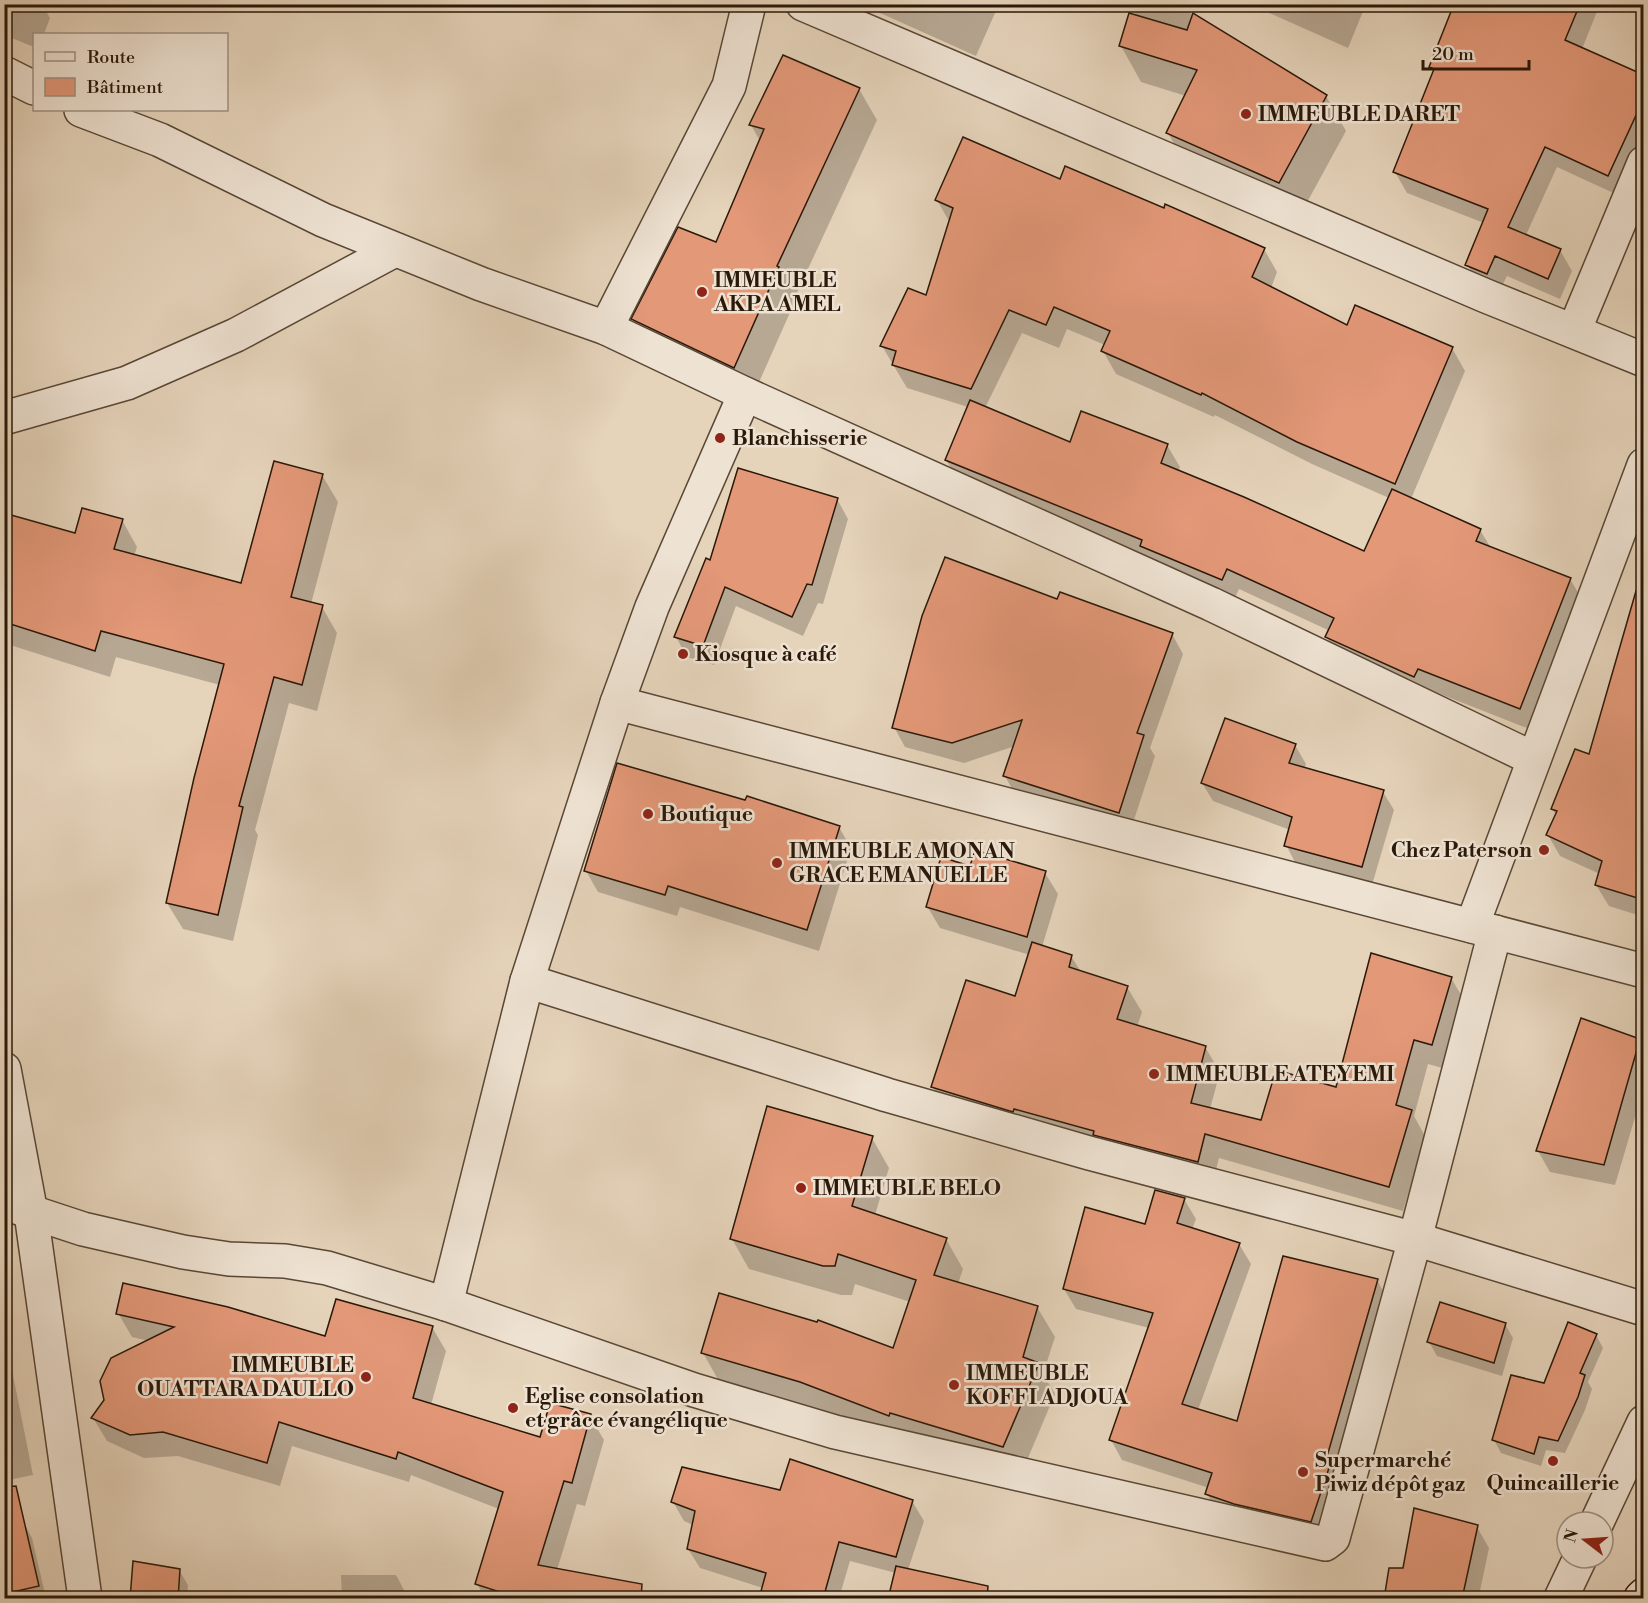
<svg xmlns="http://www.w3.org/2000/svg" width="1648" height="1603" viewBox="0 0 1648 1603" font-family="'Libre Bodoni',serif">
	<rect width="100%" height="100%" fill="#e5d3ba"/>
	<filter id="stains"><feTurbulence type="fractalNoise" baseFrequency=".00333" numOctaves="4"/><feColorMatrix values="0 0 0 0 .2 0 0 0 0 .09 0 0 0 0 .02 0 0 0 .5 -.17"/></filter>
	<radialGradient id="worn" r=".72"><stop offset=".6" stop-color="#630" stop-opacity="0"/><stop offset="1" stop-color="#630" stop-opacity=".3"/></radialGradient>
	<g fill="#0003" fill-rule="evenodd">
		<polygon points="4,4 42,4 50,18 44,34 34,34 34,47 4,35"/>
		<polygon points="860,4 999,4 976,56"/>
		<polygon points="1139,4 1176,4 1326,96 1346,131 1299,217 1188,168 1168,133 1186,96 1141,82 1121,46"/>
		<polygon points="1249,4 1366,4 1348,48"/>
		<polygon points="1446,4 1600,4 1582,49 1644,77 1644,144 1620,196 1557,167 1526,235 1560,250 1572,271 1560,299 1507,276 1498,294 1479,285 1467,264 1484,223 1407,193 1395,172 1434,72 1431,67 1454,8"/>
		<polygon points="859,89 877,120 795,297 796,299 752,398 651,350 633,319 717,244 760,141 751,125"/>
		<path d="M1061 181 1264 249 1277 272 1271 288 1348 327 1452 348 1465 371 1411 499 1480 530 1491 548 1570 579 1583 601 1532 730 1430 690 1427 698 1339 658 1327 637 1330 631 1239 589 1234 600 959 481 946 460 968 407 907 388 882 346 927 297 950 223 937 200ZM1067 329 1105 345 1103 351 1116 374 1214 417 1215 415 1312 464 1389 498 1365 553 1178 472 1180 467 1167 445 1070 444 985 408 1022 333 1059 348Z"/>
		<polygon points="322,475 338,502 311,604 322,607 337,633 317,711 289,703 255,830 258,835 233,941 183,929 167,903 220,685 116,657 110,677 4,643 4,522 76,535 122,520 137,547 134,556 242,585"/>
		<polygon points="837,499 848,519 823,604 818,603 803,636 736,606 714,665 687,657 676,637 711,563"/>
		<polygon points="1644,594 1644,917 1609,906 1596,885 1600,874 1560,856 1548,835 1557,816 1552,809 1590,756"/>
		<polygon points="1058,601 1172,634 1183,654 1150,748 1155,756 1130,832 1016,796 1005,776 1015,746 964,763 905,747 894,727"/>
		<polygon points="1295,745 1306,764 1304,769 1383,792 1394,810 1372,885 1296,864 1286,845 1290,830 1213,801 1202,783"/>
		<polygon points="839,827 851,848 819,951 680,907 677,916 598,892 586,871"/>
		<polygon points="972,868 1045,873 1058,894 1042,947 1071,956 1081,972 1127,987 1142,1012 1137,1027 1205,1047 1220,1072 1210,1109 1262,1122 1337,1089 1451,978 1466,1003 1446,1069 1428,1064 1414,1116 1425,1136 1403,1211 1219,1158 1212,1186 947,1112 933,1087 1016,998 1030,955 940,928 927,906"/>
		<polygon points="1639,1040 1644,1048 1644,1098 1641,1097 1615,1185 1550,1172 1538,1151"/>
		<polygon points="872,1138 889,1168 875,1215 946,1239 963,1269 958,1284 1037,1307 1055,1337 1043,1374 1055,1394 1020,1477 720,1383 703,1353 894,1350 910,1302 855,1284 852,1295 841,1295 749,1269 732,1239"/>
		<polygon points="1184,1199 1196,1219 1192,1229 1239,1244 1251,1264 1198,1410 1238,1423 1377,1280 1388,1300 1322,1541 1218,1514 1207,1494 1209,1488 1122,1460 1111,1440 1149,1328 1076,1309 1064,1289"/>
		<polygon points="118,1313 326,1338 432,1327 446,1351 431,1405 541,1439 590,1416 604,1440 585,1506 577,1504 557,1570 640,1598 485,1598 477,1584 499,1509 411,1475 409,1482 292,1446 280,1486 178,1456 144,1458 107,1441 93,1418 149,1341 132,1337"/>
		<polygon points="1505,1324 1513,1338 1502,1376 1437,1356 1429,1342"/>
		<polygon points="1596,1335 1603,1348 1588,1382 1592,1389 1585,1410 1565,1453 1546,1450 1541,1466 1501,1453 1494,1440"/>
		<polygon points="4,1349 12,1370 33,1475 4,1481"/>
		<polygon points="781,1492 912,1501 924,1521 908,1570 896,1573 850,1561 839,1598 759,1598 763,1588 700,1568 688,1549 693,1525 684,1521 673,1502"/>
		<polygon points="24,1523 32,1538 46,1598 4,1598 4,1528"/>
		<polygon points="1477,1527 1489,1548 1480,1591 1486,1598 1386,1598 1405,1569"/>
		<polygon points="179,1570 188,1585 187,1598 132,1598"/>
		<polygon points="341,1575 396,1575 404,1590 404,1598 342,1598"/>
	</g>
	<g fill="#e39878" stroke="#2a1809" stroke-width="1.5">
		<polygon points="1454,4 1580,4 1565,40 1644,75 1644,98 1608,176 1545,147 1508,227 1561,249 1548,279 1495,256 1487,274 1465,265 1488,209 1393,172 1434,69 1429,67"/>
		<polygon points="1129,13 1187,30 1193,13 1327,95 1279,183 1166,133 1197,70 1119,46"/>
		<polygon points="783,55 860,88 777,266 779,267 734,368 631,319 678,227 716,242 764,129 749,125"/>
		<polygon points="963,137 1060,179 1065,166 1164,208 1165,204 1265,248 1252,277 1347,325 1355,305 1453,347 1395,484 1297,442 1202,393 1201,395 1101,351 1110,331 1054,307 1046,325 1009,310 971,389 892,365 896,351 880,346 908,288 926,295 953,208 935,200"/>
		<polygon points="970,400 1070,442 1081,411 1168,444 1161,463 1244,497 1364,551 1392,489 1481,529 1476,541 1571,578 1520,709 1418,669 1414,677 1325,637 1334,618 1227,569 1222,580 1140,546 1142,540 945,460"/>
		<polygon points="274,461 323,474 291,597 323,605 302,685 274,677 239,806 243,807 218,915 166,903 194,778 224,664 101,631 95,651 4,622 4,513 75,533 82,508 123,519 114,549 241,583"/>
		<polygon points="738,468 838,498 812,585 807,584 792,617 725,587 703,646 674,637 706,558 710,560"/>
		<polygon points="945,557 1057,599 1060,592 1173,633 1137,733 1144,735 1119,813 1003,776 1022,720 952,743 892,728 922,616"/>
		<polygon points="1636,591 1644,593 1644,900 1595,885 1602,861 1546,835 1557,811 1551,809 1575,749 1589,754"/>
		<polygon points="1225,718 1296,744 1289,763 1384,790 1362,867 1284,846 1292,817 1201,783"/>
		<polygon points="617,763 745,800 747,796 840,826 807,930 668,886 665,895 584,871"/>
		<polygon points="975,850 1046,871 1027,937 926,907 941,857 970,866"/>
		<polygon points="1032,942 1072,955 1069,967 1128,986 1117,1019 1206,1046 1191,1103 1261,1120 1276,1070 1336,1087 1371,953 1452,977 1432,1045 1414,1040 1396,1105 1412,1110 1389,1187 1205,1134 1198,1162 1093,1135 1094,1131 1014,1109 1013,1112 931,1087 966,980 1015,996"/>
		<polygon points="1581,1018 1640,1039 1604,1165 1536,1151"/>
		<polygon points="767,1106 873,1136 852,1206 947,1238 934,1275 1038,1306 1023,1357 1039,1363 1003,1447 890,1413 889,1416 800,1382 701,1353 719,1293 817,1322 818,1320 893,1348 916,1280 838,1254 835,1266 823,1266 730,1239"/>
		<polygon points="1155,1190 1185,1198 1177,1223 1240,1243 1182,1404 1237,1421 1283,1256 1378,1279 1326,1460 1331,1462 1311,1522 1234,1504 1205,1494 1212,1473 1109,1440 1153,1313 1063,1289 1085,1207 1145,1224"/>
		<polygon points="123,1283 228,1307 325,1336 336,1299 433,1326 413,1398 540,1437 550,1403 591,1414 572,1483 564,1481 538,1565 642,1584 641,1599 522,1599 475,1584 503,1492 398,1452 396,1459 279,1422 267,1463 163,1432 130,1435 91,1418 104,1400 100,1381 111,1358 174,1327 116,1314"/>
		<polygon points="1440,1302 1506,1323 1494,1363 1427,1342"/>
		<polygon points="1568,1322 1597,1334 1580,1373 1585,1375 1578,1397 1558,1441 1539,1437 1534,1454 1492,1440 1511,1375 1544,1383"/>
		<polygon points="790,1459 913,1500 896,1557 839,1542 823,1599 788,1599 761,1591 766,1573 687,1549 695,1511 671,1502 682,1467 780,1490"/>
		<polygon points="16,1486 39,1586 4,1594 4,1487"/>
		<polygon points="1414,1508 1478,1525 1462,1599 1384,1599 1389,1568 1403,1568"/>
		<polygon points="133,1561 180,1569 178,1599 130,1599"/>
		<polygon points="896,1566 988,1586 987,1599 888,1599"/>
	</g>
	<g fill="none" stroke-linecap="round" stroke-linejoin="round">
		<defs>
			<g id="street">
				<polyline points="803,4 1486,296 1644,360"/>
				<polyline points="4,73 34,88"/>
				<polyline points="81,110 160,140 323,220 481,284 606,328 745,394 1211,604 1534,759"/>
				<polyline points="606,328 729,86 749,4"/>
				<polyline points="1574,331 1644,163"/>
				<polyline points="4,418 127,383 236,335 395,250"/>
				<polyline points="617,703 1644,971"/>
				<polyline points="1472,926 1644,465"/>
				<polyline points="527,981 887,1095 1089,1153 1415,1239 1644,1309"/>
				<polyline points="4,1069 31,1213 85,1598"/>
				<polyline points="4,1203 83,1229 183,1252 229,1259 285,1261 327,1268 446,1304 694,1390 835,1432 1325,1544 1333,1538 1415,1239 1495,932"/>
				<polyline points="446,1304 527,981 617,703 652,607 745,394"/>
				<polyline points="1597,1522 1644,1422"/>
				<polyline points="1561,1598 1580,1558"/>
			</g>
			<polyline id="secondary" points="1641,1598 1644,1595"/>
		</defs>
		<use href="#street" stroke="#594735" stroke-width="36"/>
		<use href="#secondary" stroke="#2a1809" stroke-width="36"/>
		<use href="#street" stroke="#eee2d2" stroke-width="33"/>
		<use href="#secondary" stroke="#eee2d2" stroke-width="33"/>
	</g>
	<g fill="#8f2418" stroke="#eee2d2" stroke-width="2">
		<circle cx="1246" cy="114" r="6"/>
		<circle cx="702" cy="292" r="6"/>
		<circle cx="720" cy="438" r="6"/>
		<circle cx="683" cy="654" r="6"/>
		<circle cx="648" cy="814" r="6"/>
		<circle cx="1544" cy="850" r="6"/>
		<circle cx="777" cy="863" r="6"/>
		<circle cx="1154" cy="1074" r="6"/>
		<circle cx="801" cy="1188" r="6"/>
		<circle cx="366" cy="1377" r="6"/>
		<circle cx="954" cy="1385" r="6"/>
		<circle cx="513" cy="1408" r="6"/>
		<circle cx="1553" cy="1461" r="6"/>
		<circle cx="1303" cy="1472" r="6"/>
	</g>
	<g text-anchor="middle" stroke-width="5" stroke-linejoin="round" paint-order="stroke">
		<g font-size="21" font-weight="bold" fill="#2a1809" stroke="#eee2d2" text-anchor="start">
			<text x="1258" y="121">IMMEUBLE DARET</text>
			<text x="714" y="287">IMMEUBLE<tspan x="714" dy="24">AKPA AMEL</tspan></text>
			<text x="732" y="445">Blanchisserie</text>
			<text x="695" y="661">Kiosque à café</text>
			<text x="660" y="821">Boutique</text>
			<text x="1532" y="857" text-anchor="end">Chez Paterson</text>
			<text x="789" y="858">IMMEUBLE AMONAN<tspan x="789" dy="24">GRACE EMANUELLE</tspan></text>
			<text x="1166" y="1081">IMMEUBLE ATEYEMI</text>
			<text x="813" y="1195">IMMEUBLE BELO</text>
			<text x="354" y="1372" text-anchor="end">IMMEUBLE<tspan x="354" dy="24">OUATTARA DAULLO</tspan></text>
			<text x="966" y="1380">IMMEUBLE<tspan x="966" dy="24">KOFFI ADJOUA</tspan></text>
			<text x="525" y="1403">Eglise consolation<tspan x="525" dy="24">et grâce évangélique</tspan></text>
			<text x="1315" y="1467">Supermarché<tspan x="1315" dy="24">Piwiz dépôt gaz</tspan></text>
			<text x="1553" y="1490" text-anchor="middle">Quincaillerie</text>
		</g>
	</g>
	<rect width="1648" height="1603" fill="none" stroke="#e5d3ba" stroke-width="24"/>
	<rect x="6" y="6" width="1636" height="1591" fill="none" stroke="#2a1809" stroke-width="3"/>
	<rect x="12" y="12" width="1624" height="1579" fill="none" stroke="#2a1809" stroke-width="1.5"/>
	<rect x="33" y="33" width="195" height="78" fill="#eee2d2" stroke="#a09182" stroke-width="1.5"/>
	<rect x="45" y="52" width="30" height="9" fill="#eee2d2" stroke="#a09182" stroke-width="1.5"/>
	<text x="87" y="63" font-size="18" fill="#2a1809">Route</text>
	<rect x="45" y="78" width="30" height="18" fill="#e39878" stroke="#a09182" stroke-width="1.5"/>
	<text x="87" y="93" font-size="18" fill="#2a1809">Bâtiment</text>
	<g transform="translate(1585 1540) rotate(287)"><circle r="28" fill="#eee2d2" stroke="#a09182" stroke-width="1.5"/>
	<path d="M0-4.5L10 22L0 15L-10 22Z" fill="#8f2418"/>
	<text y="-9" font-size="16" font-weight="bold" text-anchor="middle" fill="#2a1809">N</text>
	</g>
	<path d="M1423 60v9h106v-9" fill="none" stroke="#2a1809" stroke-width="3"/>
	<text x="1432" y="60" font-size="18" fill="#2a1809" stroke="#eee2d2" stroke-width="4.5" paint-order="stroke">20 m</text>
	<rect width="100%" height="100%" filter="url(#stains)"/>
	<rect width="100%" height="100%" fill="url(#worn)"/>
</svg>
